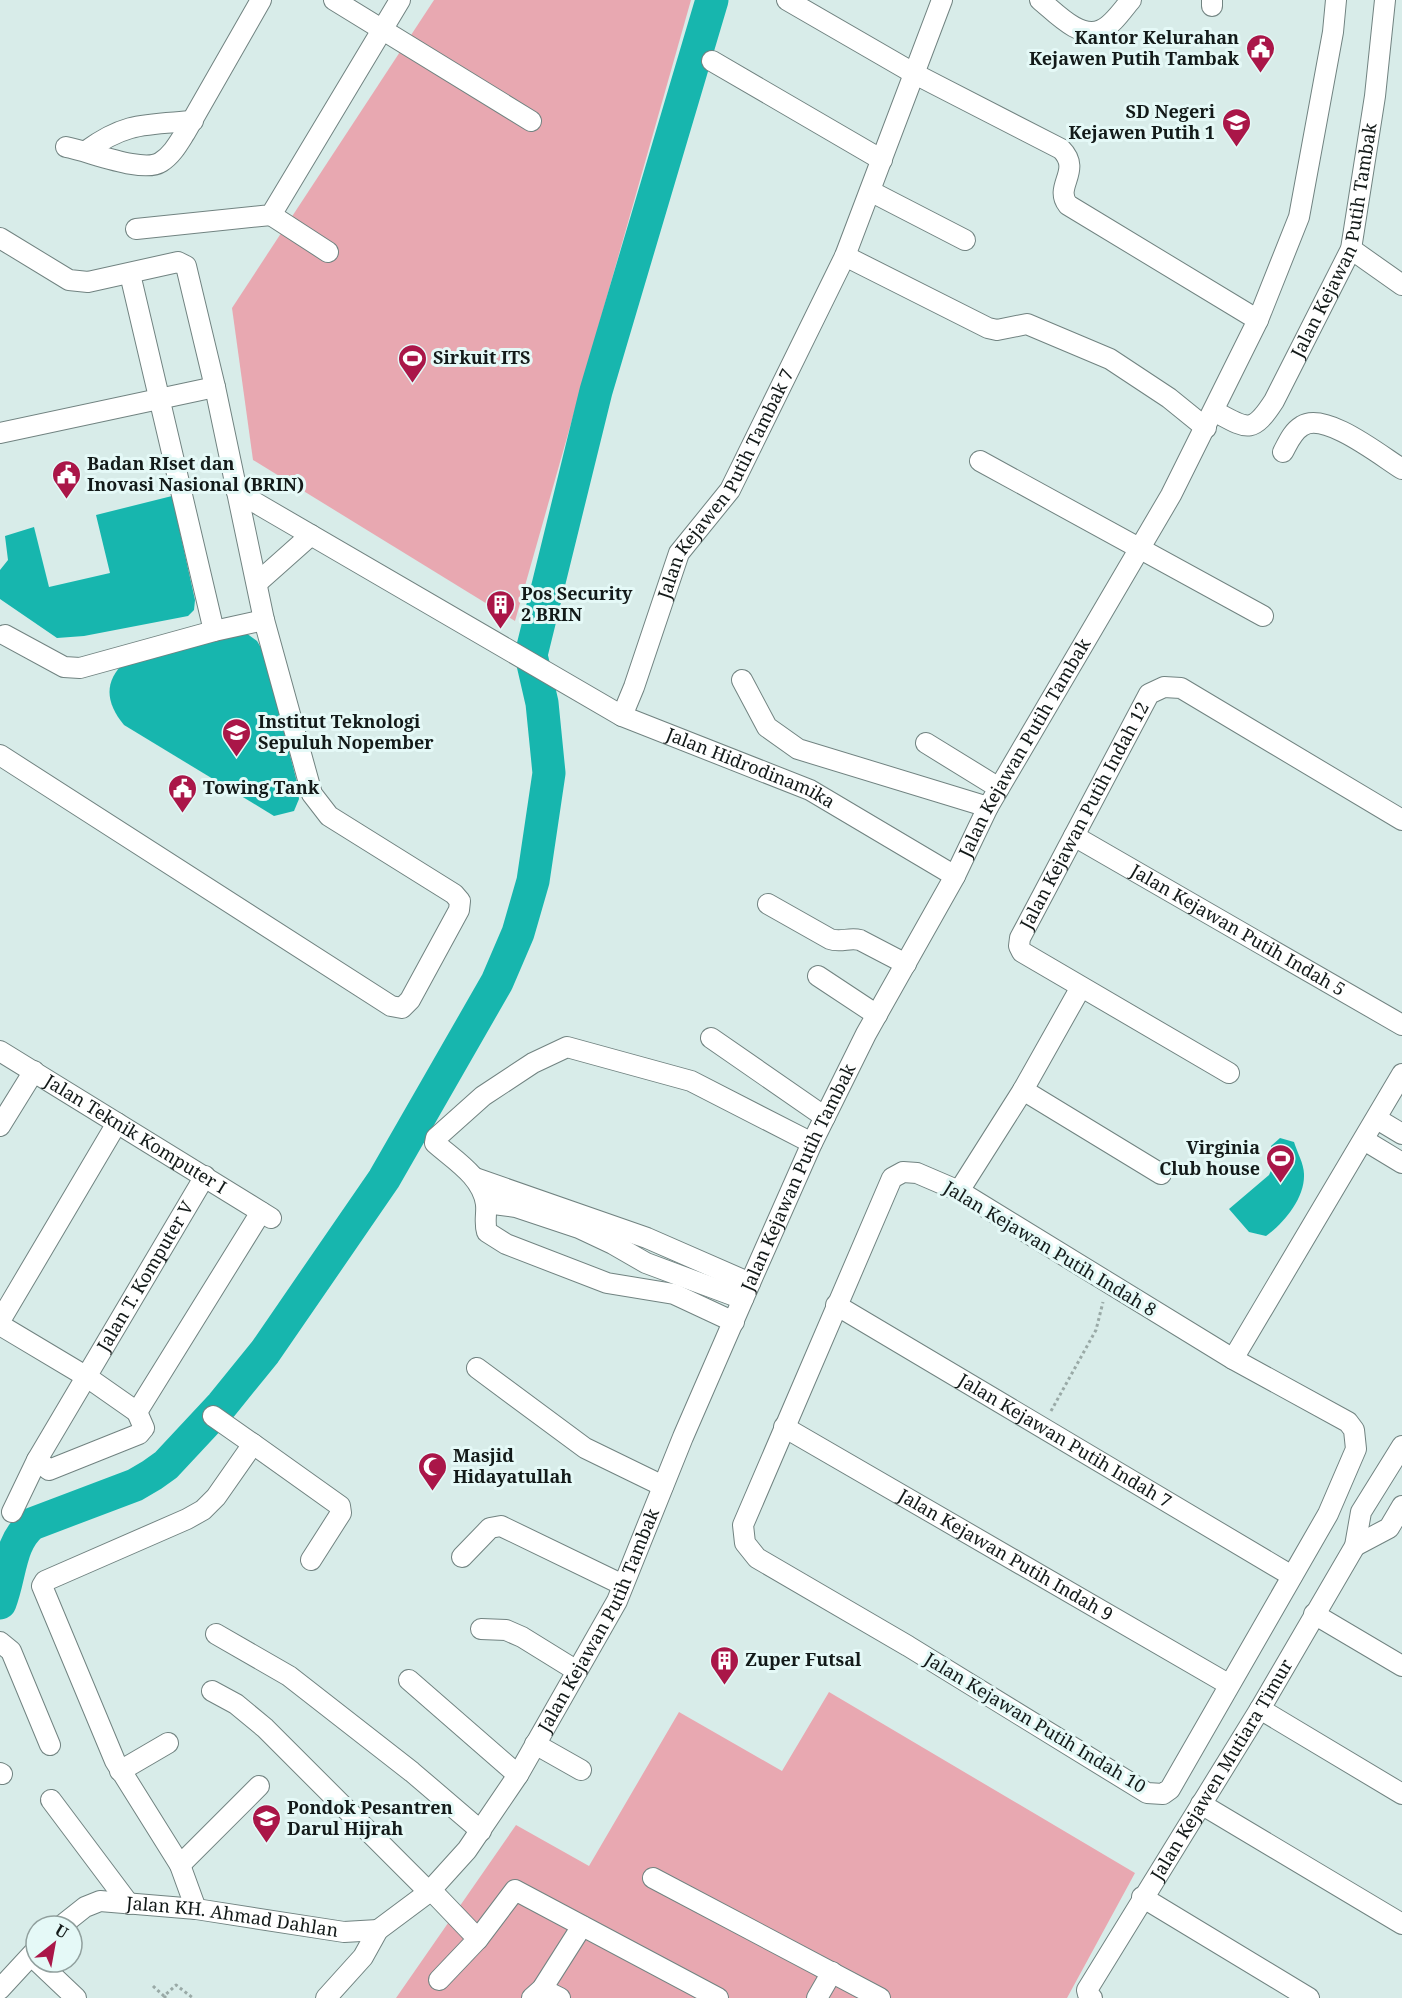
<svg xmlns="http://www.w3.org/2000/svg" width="1402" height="1998" viewBox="0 0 1402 1998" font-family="'Noto Serif',serif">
	<rect width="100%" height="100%" fill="#d8ece9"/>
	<g fill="#e8a8b1">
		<polygon points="434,0 691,0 515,621 253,460 232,308"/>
		<polygon points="829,1692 1135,1873 1067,1998 396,1998 516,1825 589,1866 679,1712 782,1771"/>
	</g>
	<g fill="#17b6ae">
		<polygon points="172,496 195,600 194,610 188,616 84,636 57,638 0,599 0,570 8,560 5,536 34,527 49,587 110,573 96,515"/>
		<path d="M246 633 257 641 263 651 297 782 299 799 294 811 274 816 124 725C106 703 103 682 125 662Z"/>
		<path d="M1280 1138 1294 1142C1297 1152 1304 1164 1304 1174 1305 1198 1284 1223 1266 1236L1249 1232 1229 1209 1269 1175 1274 1164 1271 1146Z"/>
	</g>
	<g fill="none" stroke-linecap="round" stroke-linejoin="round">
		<path stroke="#17b6ae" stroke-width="33" d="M0 1603C11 1574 9 1543 32 1524L135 1485 152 1475 166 1465 222 1405 265 1352 384 1179 497 982 518 933 533 881 549 773 542 703 531 655 596 391 712 0"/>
		<defs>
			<g id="minor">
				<polyline points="334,0 531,121"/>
				<path d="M787 0 915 74 1061 149C1083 171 1053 186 1068 205L1258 320"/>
				<path d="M1040 0C1055 12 1080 40 1101 30 1113 25 1123 9 1131 0"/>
				<polyline points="1212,6 1212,0"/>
				<polyline points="712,61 882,160"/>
				<path d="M66 147C89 151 143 174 161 162 172 155 178 144 185 133L261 0"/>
				<path d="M86 151C126 122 145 125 193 121"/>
				<polyline points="870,191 965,240"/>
				<polyline points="271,215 328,252"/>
				<polyline points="136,229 271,215 400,0"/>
				<polyline points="0,238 69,280 88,282 178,262 186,266 215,387 264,620 312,794 329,816 454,894 460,901 459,910 410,1000 402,1008 391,1006 0,755"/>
				<polyline points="1351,249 1402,285"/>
				<polyline points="845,256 988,328 997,330 1027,324 1110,359 1169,398 1206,428"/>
				<polyline points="130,274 214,631"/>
				<path id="s1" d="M1214 411C1247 429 1252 435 1274 401L1351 249 1375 96 1385 0"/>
				<polyline points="0,433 215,387"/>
				<path d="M1283 452C1288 443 1292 432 1302 426 1325 411 1381 456 1402 469"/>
				<polyline points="980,461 1263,616"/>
				<path id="s2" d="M237 492 622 716 810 790 955 876"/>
				<polyline points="257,583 311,535"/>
				<polyline points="5,635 64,667 80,668 214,631 264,620"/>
				<polyline points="742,680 767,727 798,749 988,807"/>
				<path id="s3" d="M622 716 634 687 679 553 730 490 845 256 942 0"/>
				<polyline points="926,743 999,788"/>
				<path id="s4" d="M1074 836 1402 1025"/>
				<path d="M768 904 830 939C841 943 849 937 860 940L906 964"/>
				<polyline points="818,976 877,1015"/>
				<polyline points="711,1038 825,1117"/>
				<path id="s5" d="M0 1051 271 1218"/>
				<path id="s6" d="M1229 1073 1022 952 1019 946 1020 938 1149 694 1164 687 1181 688 1402 820"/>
				<polyline points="1023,1090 1161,1174"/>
				<polyline points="1377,1119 1402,1134"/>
				<polyline points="0,1126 34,1071"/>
				<polyline points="1364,1140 1402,1163"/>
				<polygon points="903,1172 917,1173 959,1191 1233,1359 1348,1422 1354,1430 1356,1449 1328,1514 1170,1789 1163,1794 1147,1793 908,1646 757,1558 745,1543 743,1525 892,1178"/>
				<polyline points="475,1178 647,1238 750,1283"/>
				<polyline points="959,1191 1023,1090 1081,987"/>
				<polyline points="486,1203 516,1207 579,1228 613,1244 646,1263 743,1299"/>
				<path id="s7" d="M836 1305 1292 1576"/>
				<polyline points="0,1321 117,1123"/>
				<path d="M734 1322 674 1294 607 1283 506 1244 487 1232C484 1222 487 1214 486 1204 482 1176 454 1160 435 1143L436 1138 483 1096 533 1063 567 1047 691 1081 812 1143"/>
				<polyline points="0,1325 87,1377 137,1412"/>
				<polyline points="1233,1359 1402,1074"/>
				<polyline points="477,1368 585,1448 663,1486"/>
				<path id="s8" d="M137 1412 144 1428 139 1434 49 1470 37 1460 205 1176"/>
				<polyline points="137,1412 261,1212"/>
				<path id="s9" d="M784 1427 1228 1684"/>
				<polyline points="253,1444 340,1506 341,1513 311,1560"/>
				<polyline points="12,1512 37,1460"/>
				<polyline points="1355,1546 1389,1528 1402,1506"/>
				<polyline points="462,1557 490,1528 501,1526 623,1585"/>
				<polyline points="1314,1614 1402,1666"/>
				<polyline points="481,1629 506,1630 522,1637 577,1671"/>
				<polyline points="216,1634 289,1676 412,1772 481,1831"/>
				<polyline points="0,1642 11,1651 50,1745"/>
				<polyline points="409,1680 518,1775"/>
				<polyline points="212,1691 236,1704 265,1728 429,1892"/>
				<polyline points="1260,1709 1402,1794"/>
				<polyline points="535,1744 581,1770"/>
				<polyline points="120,1771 168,1743"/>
				<polyline points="0,1773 2,1774"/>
				<polyline points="51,1800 129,1904"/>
				<polyline points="1201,1804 1402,1924"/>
				<polyline points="180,1865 259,1786"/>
				<polyline points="653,1878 880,1998"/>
				<polyline points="431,1890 478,1939 439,1980"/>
				<polyline points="1142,1897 1309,1998"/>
				<polyline points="196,1909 180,1865 115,1761 42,1586 45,1581 187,1519 203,1510 216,1497 253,1444 213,1416"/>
				<path id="s10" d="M61 1926 85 1907 100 1901 196 1909 344 1932 378 1930"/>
				<polyline points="478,1939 515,1890 718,1998"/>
				<polyline points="38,1962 76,1998"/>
				<polyline points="0,1989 36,1950"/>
				<polyline points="542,1989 560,1998"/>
				<path id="s11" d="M326 1998 363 1957 378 1930 429 1892 467 1850 518 1775 617 1601 683 1437 750 1283 812 1143 866 1034 955 876 988 807 1171 495 1258 320 1299 217 1333 32 1336 0"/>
				<polyline points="532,1998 542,1989 582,1926"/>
				<polyline points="817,1998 832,1972"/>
				<path id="s12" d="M1092 1998 1088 1994 1087 1990 1260 1709 1355 1546 1361 1512 1402 1446"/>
			</g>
		</defs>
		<use href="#minor" stroke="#718381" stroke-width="22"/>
		<g stroke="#99a9a6" stroke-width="3" stroke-dasharray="3 3" stroke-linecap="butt">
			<polyline points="1051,1411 1096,1330 1103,1302"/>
			<polyline points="153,1986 164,1996"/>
			<polyline points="166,1998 164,1996 176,1985 193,1998"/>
		</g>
		<use href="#minor" stroke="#fff" stroke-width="20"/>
	</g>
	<defs>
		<symbol id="civic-pin" viewBox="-11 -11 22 30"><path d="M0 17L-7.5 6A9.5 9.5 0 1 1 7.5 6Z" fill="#aa1648" stroke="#e5f9f7"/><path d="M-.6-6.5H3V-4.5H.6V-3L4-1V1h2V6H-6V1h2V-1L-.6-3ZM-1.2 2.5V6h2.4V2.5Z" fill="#fff"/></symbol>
		<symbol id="school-pin" viewBox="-11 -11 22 30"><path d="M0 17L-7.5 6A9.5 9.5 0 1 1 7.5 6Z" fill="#aa1648" stroke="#e5f9f7"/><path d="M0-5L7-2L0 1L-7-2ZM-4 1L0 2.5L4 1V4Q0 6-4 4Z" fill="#fff"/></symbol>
		<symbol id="stadium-pin" viewBox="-11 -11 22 30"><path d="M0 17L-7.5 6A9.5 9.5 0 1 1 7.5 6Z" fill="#aa1648" stroke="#e5f9f7"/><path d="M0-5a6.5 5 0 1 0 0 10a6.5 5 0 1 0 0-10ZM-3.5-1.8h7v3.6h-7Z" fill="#fff"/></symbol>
		<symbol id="building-pin" viewBox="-11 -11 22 30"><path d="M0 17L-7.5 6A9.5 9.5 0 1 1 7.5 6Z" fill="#aa1648" stroke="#e5f9f7"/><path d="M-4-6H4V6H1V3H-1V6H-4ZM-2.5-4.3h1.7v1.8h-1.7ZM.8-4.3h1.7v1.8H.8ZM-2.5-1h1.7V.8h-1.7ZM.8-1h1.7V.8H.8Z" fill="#fff"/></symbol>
		<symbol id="university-pin" viewBox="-11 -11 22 30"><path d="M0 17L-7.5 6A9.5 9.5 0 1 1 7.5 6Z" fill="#aa1648" stroke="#e5f9f7"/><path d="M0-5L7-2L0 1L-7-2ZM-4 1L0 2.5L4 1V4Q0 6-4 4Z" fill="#fff"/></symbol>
		<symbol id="mosque-pin" viewBox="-11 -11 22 30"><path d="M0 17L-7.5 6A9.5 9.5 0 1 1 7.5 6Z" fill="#aa1648" stroke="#e5f9f7"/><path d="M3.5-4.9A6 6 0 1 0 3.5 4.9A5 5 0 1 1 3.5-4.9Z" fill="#fff"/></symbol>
	</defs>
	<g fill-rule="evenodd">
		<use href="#civic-pin" x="1244" y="32" width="33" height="45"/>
		<use href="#school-pin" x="1220" y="106" width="33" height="45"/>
		<use href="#stadium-pin" x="396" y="342" width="33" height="45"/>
		<use href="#civic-pin" x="50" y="458" width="33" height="45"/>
		<use href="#building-pin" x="484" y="588" width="33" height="45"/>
		<use href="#university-pin" x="220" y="716" width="33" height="45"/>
		<use href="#civic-pin" x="166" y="772" width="33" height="45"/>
		<use href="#stadium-pin" x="1264" y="1142" width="33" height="45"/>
		<use href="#mosque-pin" x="416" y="1450" width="33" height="45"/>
		<use href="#building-pin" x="708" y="1644" width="33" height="45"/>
		<use href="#school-pin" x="250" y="1802" width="33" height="45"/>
	</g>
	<g text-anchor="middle" stroke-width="6" stroke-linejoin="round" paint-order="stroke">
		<g font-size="18" font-weight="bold" fill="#131a19" stroke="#e5f9f7" text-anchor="start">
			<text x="1239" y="44" text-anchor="end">Kantor Kelurahan<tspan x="1239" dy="21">Kejawen Putih Tambak</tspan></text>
			<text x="1215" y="118" text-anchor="end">SD Negeri<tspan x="1215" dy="21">Kejawen Putih 1</tspan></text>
			<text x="433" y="364">Sirkuit ITS</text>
			<text x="87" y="470">Badan RIset dan<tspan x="87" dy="21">Inovasi Nasional (BRIN)</tspan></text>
			<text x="521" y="600">Pos Security<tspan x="521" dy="21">2 BRIN</tspan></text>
			<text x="258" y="728">Institut Teknologi<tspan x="258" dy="21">Sepuluh Nopember</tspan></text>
			<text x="203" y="794">Towing Tank</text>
			<text x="1260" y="1154" text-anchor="end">Virginia<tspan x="1260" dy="21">Club house</tspan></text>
			<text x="453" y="1462">Masjid<tspan x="453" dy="21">Hidayatullah</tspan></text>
			<text x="745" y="1666">Zuper Futsal</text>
			<text x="287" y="1814">Pondok Pesantren<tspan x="287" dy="21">Darul Hijrah</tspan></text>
		</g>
		<g font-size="18" fill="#131a19" stroke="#e5f9f7">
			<text dy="6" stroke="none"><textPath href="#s1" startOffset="248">Jalan Kejawan Putih Tambak</textPath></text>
			<text dy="6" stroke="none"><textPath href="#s3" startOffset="256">Jalan Kejawen Putih Tambak 7</textPath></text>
			<text dy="6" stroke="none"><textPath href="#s11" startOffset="1444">Jalan Kejawan Putih Tambak</textPath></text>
			<text dy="6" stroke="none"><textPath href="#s2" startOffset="584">Jalan Hidrodinamika</textPath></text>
			<text dy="6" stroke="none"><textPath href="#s6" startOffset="393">Jalan Kejawan Putih Indah 12</textPath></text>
			<text dy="6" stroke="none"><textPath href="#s4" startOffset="189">Jalan Kejawan Putih Indah 5</textPath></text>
			<text dy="6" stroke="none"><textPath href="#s5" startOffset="159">Jalan Teknik Komputer I</textPath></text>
			<text dy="6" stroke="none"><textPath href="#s11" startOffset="958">Jalan Kejawan Putih Tambak</textPath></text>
			<text transform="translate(1050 1249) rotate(31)" y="6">Jalan Kejawan Putih Indah 8</text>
			<text dy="6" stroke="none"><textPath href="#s8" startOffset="351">Jalan T. Komputer V</textPath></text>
			<text dy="6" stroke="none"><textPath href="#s7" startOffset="266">Jalan Kejawan Putih Indah 7</textPath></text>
			<text dy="6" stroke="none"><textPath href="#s9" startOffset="256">Jalan Kejawan Putih Indah 9</textPath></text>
			<text dy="6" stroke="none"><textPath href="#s11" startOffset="472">Jalan Kejawan Putih Tambak</textPath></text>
			<text transform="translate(1035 1723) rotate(31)" y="6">Jalan Kejawan Putih Indah 10</text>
			<text dy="6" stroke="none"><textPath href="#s12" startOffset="268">Jalan Kejawen Mutiara Timur</textPath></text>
			<text dy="6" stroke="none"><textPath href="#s10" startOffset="180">Jalan KH. Ahmad Dahlan</textPath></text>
		</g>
	</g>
	<g transform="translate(54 1944) rotate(31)"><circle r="28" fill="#e5f9f7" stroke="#91a09e" stroke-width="1.5"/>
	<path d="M0-4.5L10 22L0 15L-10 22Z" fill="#aa1648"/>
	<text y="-9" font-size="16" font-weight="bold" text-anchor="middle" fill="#131a19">U</text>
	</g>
</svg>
